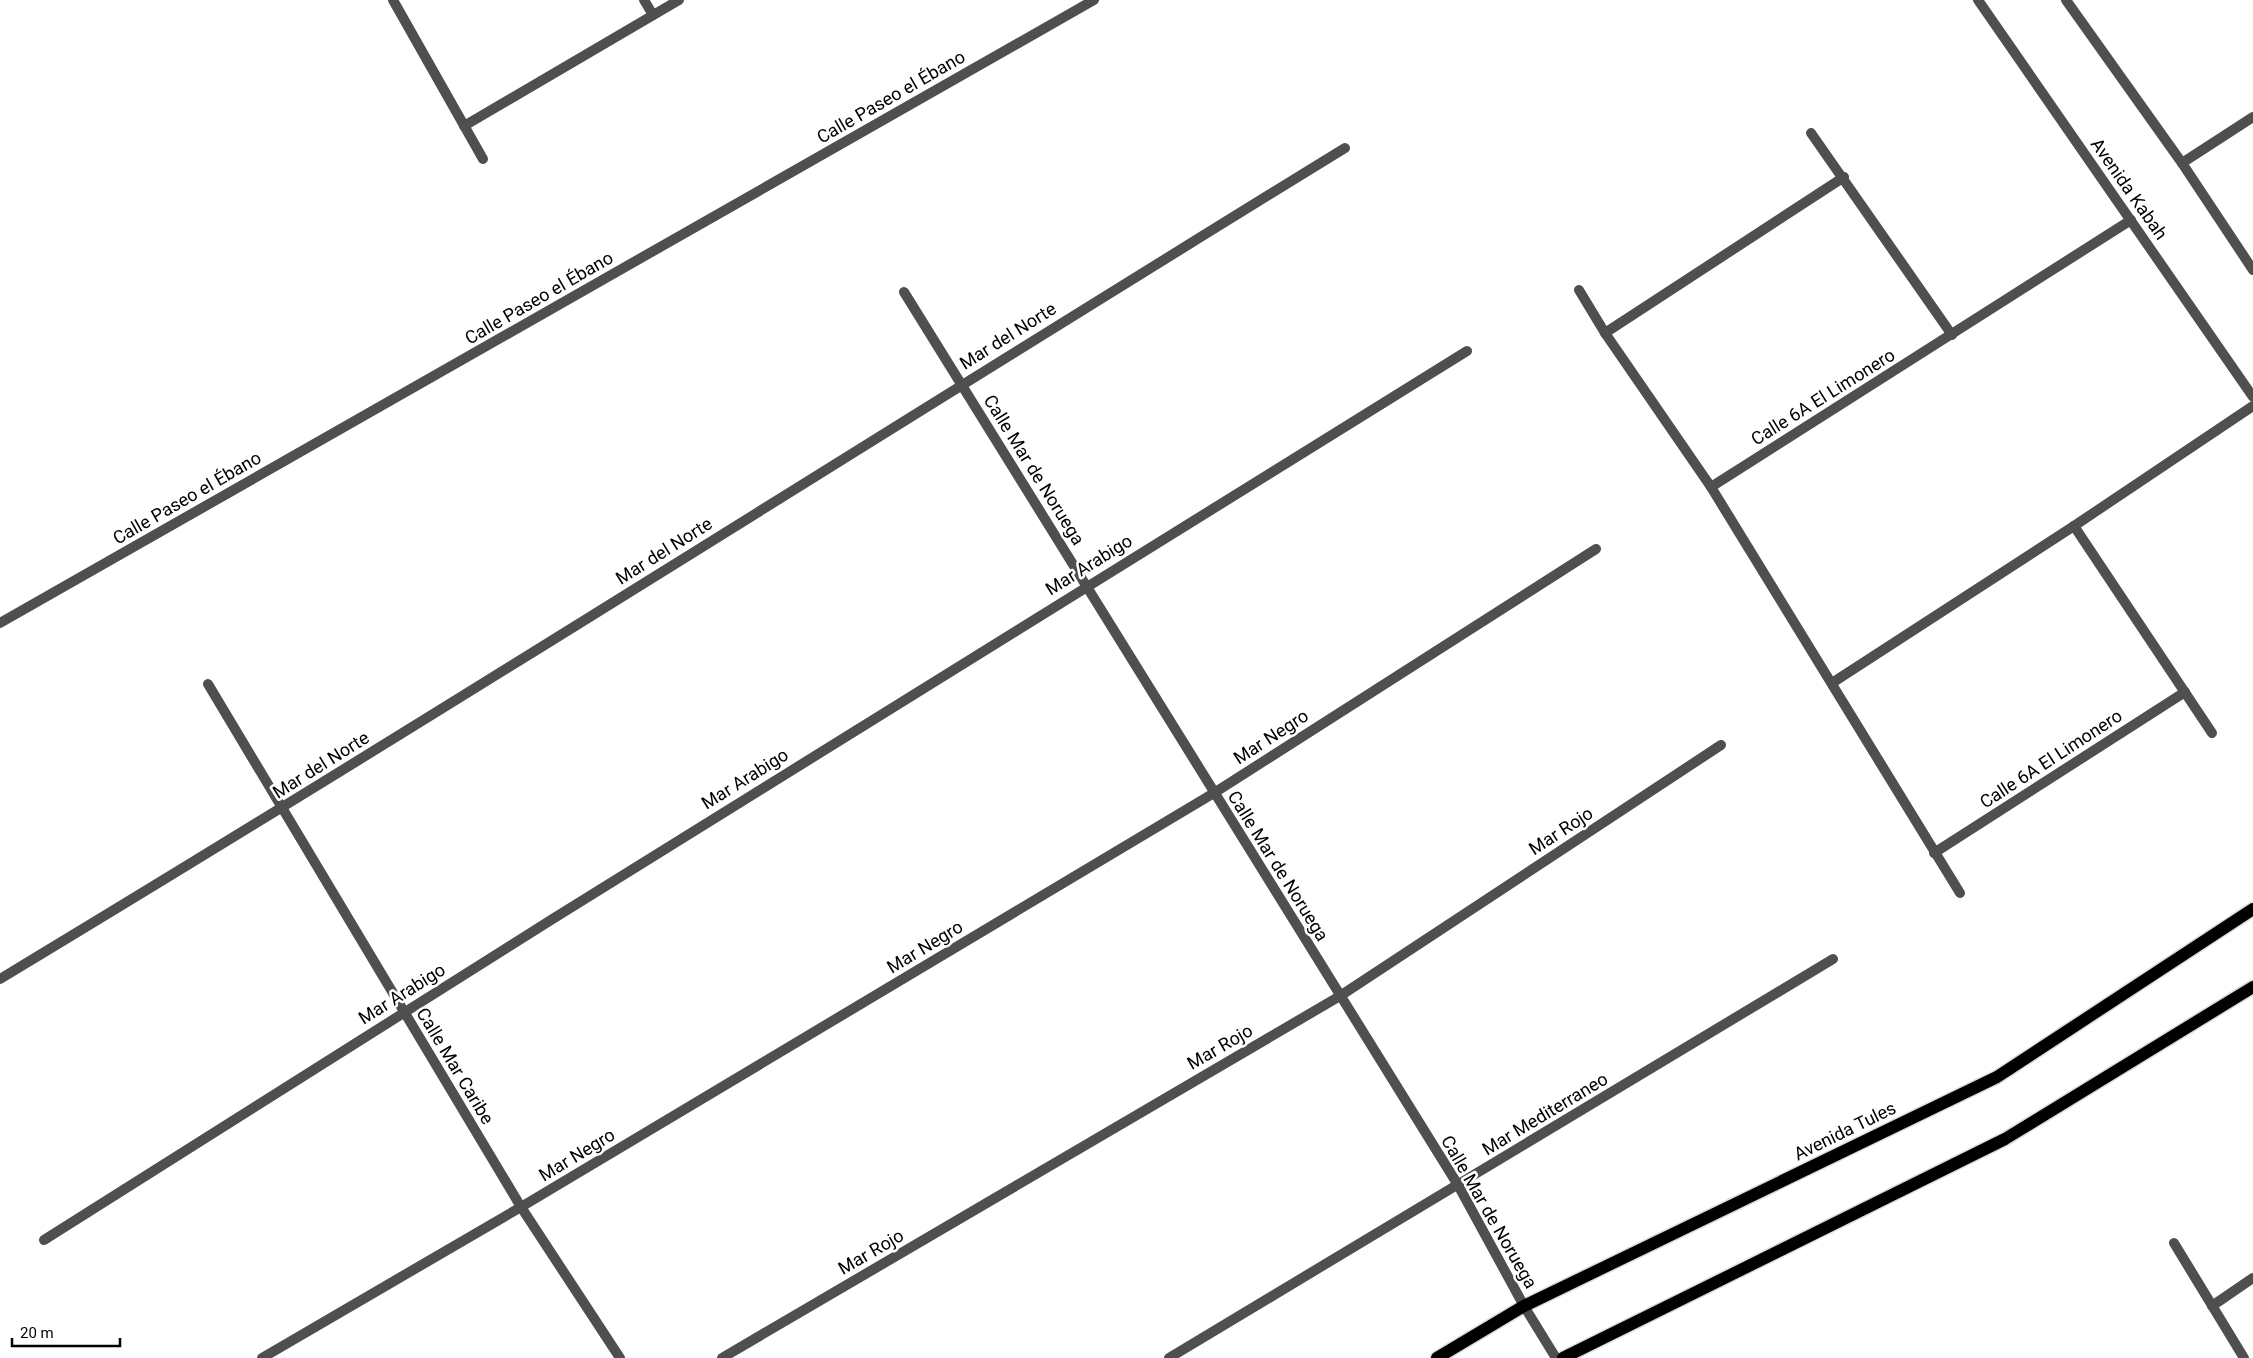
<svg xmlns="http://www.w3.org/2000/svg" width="2253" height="1358" viewBox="0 0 2253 1358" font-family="Roboto,sans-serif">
	<rect width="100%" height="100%" fill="#fff"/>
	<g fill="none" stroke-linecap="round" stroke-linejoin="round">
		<defs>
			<g id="primary">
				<polyline points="1437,1358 1524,1306 1997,1077 2253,909"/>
				<polyline points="1563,1358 2005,1139 2253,987"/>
			</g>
		</defs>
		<use href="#primary" stroke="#dbdbdb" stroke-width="15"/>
		<g stroke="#4f4f4f" stroke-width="10">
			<polyline points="393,0 483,159"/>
			<polyline points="644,0 653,15"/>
			<polyline points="464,126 679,0"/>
			<polyline points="1811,133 1952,335"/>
			<polyline points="2182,163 2253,117"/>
			<polyline points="1579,290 1605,333 1711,487 1960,893"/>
			<polyline points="904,292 1458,1185 1524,1306 1556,1358"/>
			<polyline points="1605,333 1844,177"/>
			<polyline points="1711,487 2131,220"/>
			<polyline points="2074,526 2212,733"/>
			<polyline points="0,623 1094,0"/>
			<polyline points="1832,683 2074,526 2253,406"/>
			<polyline points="208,684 521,1207 620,1358"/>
			<polyline points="1934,853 2185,692"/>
			<path d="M0 979C451 707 896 424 1345 148"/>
			<path d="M44 1240C516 940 991 644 1467 351"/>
			<polyline points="2174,1243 2244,1358"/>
			<polyline points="2212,1306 2253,1278"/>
			<polyline points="262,1358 521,1207 1214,793 1596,549"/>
			<polyline points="722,1358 1340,996 1721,745"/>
			<polyline points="1169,1358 1833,959"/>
		</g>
		<g stroke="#4f4f4f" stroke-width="10">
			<polyline points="1978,0 2253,397"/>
			<polyline points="2066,0 2182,163 2253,270"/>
		</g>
		<use href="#primary" stroke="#000" stroke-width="12"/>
	</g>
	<g text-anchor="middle" stroke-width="5" stroke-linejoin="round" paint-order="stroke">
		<g font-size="18" fill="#000" stroke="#fff">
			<text transform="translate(891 97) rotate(-30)" y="6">Calle Paseo el Ébano</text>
			<text transform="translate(2129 189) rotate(55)" y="6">Avenida Kabah</text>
			<text transform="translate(539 298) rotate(-30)" y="6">Calle Paseo el Ébano</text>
			<text transform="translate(1008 336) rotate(-32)" y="6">Mar del Norte</text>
			<text transform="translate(1823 397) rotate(-32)" y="6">Calle 6A El Limonero</text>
			<text transform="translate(1034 470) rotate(58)" y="6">Calle Mar de Noruega</text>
			<text transform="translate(187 498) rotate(-30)" y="6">Calle Paseo el Ébano</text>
			<text transform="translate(664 551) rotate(-32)" y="6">Mar del Norte</text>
			<text transform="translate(1089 565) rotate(-32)" y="6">Mar Arabigo</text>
			<text transform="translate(1271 737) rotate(-33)" y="6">Mar Negro</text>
			<text transform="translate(2051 759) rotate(-33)" y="6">Calle 6A El Limonero</text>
			<text transform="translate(321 765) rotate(-32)" y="6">Mar del Norte</text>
			<text transform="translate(745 779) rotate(-32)" y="6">Mar Arabigo</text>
			<text transform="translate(1561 831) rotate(-33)" y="6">Mar Rojo</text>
			<text transform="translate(1278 866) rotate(58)" y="6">Calle Mar de Noruega</text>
			<text transform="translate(925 947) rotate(-31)" y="6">Mar Negro</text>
			<text transform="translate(402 994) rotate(-32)" y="6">Mar Arabigo</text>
			<text transform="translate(1220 1047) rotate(-30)" y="6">Mar Rojo</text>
			<text transform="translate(455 1066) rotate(59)" y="6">Calle Mar Caribe</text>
			<text transform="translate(1545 1114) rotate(-31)" y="6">Mar Mediterraneo</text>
			<text transform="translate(1845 1131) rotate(-26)" y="6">Avenida Tules</text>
			<text transform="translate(577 1155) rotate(-31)" y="6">Mar Negro</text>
			<text transform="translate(1489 1212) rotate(60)" y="6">Calle Mar de Noruega</text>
			<text transform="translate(871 1252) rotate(-30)" y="6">Mar Rojo</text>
		</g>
	</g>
	<path d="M12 1338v8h108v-8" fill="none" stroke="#000000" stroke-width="2.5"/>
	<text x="20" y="1338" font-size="15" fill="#000000" stroke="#ffffff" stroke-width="4" paint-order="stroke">20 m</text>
</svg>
